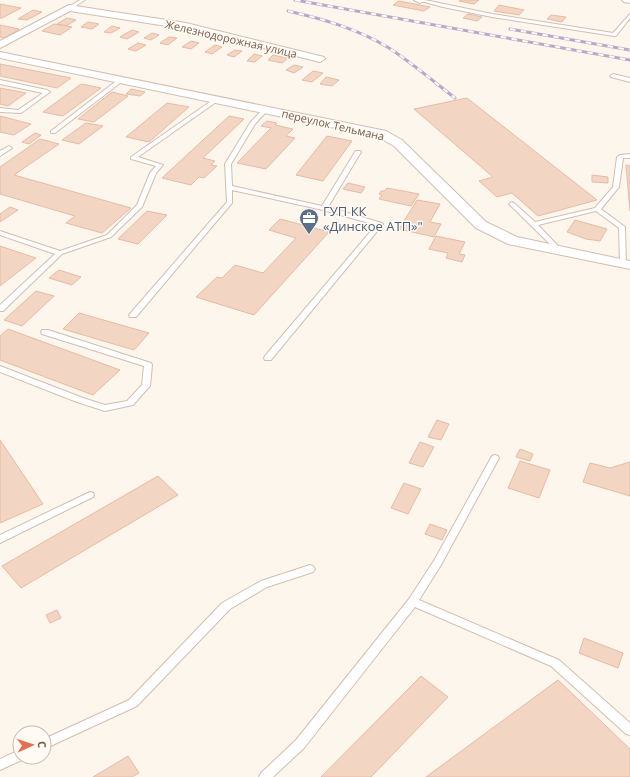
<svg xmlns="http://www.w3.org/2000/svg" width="630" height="777" viewBox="0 0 630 777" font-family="'Open Sans',sans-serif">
	<rect width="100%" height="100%" fill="#fdf6ec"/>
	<g fill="#f3d5c3" stroke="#e6bba3">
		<polygon points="461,0 479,0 474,4 459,1"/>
		<polygon points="399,1 430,7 424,11 393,5"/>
		<polygon points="0,4 21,8 2,18 0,18"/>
		<polygon points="499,5 524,10 519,15 494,11"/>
		<polygon points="33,10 42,12 27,20 18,19"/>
		<polygon points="468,14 482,17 477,21 463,18"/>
		<polygon points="551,15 566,17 562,22 547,19"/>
		<polygon points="67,18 76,20 66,26 57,24"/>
		<polygon points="88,22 99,24 92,29 81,27"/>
		<polygon points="54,24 72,27 60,35 42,31"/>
		<polygon points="0,25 19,29 5,38 0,37"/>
		<polygon points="112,26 120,28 111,33 104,32"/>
		<polygon points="132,30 139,32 127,39 120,37"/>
		<polygon points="152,33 159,35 151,40 144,38"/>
		<polygon points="169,37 177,38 168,45 160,43"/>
		<polygon points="191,41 199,43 191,49 182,47"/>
		<polygon points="138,43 146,45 136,51 128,49"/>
		<polygon points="215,45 222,47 212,54 205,52"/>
		<polygon points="235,50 242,51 234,57 227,55"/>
		<polygon points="254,54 262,56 255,62 247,61"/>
		<polygon points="273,55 288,58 282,63 268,60"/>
		<polygon points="0,64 71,78 57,88 0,76"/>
		<polygon points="294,65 303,67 294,73 286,70"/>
		<polygon points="313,71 323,73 312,82 302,80"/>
		<polygon points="326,77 339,80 332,86 320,84"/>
		<polygon points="81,84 101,88 63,116 43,112"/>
		<polygon points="0,88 26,93 8,106 0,104"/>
		<polygon points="131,89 145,92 140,96 126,94"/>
		<polygon points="112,92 128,96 94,122 78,119"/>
		<polygon points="467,98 597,200 538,216 512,193 497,197 479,181 493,177 414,109"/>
		<polygon points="167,103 189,107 149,142 126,137"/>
		<polygon points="0,116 31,124 14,135 0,132"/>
		<polygon points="229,116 244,119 203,158 215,161 211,165 217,166 204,178 199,177 191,185 162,178"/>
		<polygon points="267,121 277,123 275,125 293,129 286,136 295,138 266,169 237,163 271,128 261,126"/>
		<polygon points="86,123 103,126 79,144 62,140"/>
		<polygon points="35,133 41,135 29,144 22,142"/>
		<polygon points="327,136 352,141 323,181 296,175"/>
		<polygon points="40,139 59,144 14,175 131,208 102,233 66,223 75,216 0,194 0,167"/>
		<polygon points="626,165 630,166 630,211"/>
		<polygon points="592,175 608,177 608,183 592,182"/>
		<polygon points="348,183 365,187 361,193 343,189"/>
		<polygon points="387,188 419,194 411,206 379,199 382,195 379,194 381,191 384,191"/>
		<polygon points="417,200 440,204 430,222 441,224 434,237 399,229"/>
		<polygon points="10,207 18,210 0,222 0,214"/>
		<polygon points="147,211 167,215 138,244 118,239"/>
		<polygon points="280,219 329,232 254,315 196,297 217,277 222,278 235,265 263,273 296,238 269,230"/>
		<polygon points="575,220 607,229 600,241 586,239 567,232"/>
		<polygon points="436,236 465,242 459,254 465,255 462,262 446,258 448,253 429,249"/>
		<polygon points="0,246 36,258 0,286"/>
		<polygon points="59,270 81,277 72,285 49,278"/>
		<polygon points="36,291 54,296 22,326 4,320"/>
		<polygon points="79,313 149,333 134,350 63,329"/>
		<polygon points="8,329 120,370 93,395 0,360 0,336"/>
		<polygon points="437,420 449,424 441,440 428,437"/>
		<polygon points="0,440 43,504 0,523"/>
		<polygon points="420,442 434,447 423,467 409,463"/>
		<polygon points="520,449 533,454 530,461 516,457"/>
		<polygon points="520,461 550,470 539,498 508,488"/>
		<polygon points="630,462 630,496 583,482 590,463 610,468"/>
		<polygon points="158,476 178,495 21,588 2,566"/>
		<polygon points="404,483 421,489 408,514 391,508"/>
		<polygon points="430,524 447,530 442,540 425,534"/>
		<polygon points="57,610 61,618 50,623 46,615"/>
		<polygon points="584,638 623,653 618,668 579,653"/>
		<polygon points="421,676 448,697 371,777 321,777"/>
		<polygon points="558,680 630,749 630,777 426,777"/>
		<polygon points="128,756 139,773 132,777 93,777"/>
	</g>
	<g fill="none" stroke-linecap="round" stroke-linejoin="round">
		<defs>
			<g id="service">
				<polygon points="80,0 85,0 71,9 67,8"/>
				<polygon points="417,0 425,0 492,14 613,33 630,14 630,18 616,36 614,36 492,17 443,7"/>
				<polygon points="613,74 630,78 630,82 611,77 610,76"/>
				<polygon points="119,79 124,80 55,133 51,133 51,131"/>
				<polygon points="0,80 47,90 50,92 21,113 0,112 0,108 18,110 43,93 0,84"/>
				<polygon points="214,99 219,100 138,157 163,165 156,173 142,207 111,237 62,254 3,311 0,311 0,305 55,254 0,235 0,231 60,251 107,235 137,205 150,173 156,166 131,159 131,157"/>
				<polygon points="263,109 268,110 255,124 231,164 232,186 322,206 355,152 356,151 360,151 361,152 328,207 382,223 383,224 271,360 265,360 264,358 265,356 376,225 323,210 232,190 232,203 136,317 130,317 129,315 227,202 225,164 250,123"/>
				<polygon points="9,146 12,148 11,149 0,156 0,151"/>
				<polygon points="630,154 630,158 623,158 619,187 601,209 625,227 626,264 625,265 621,265 620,264 619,228 596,211 538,225 560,248 560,250 556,250 509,204 512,202 514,203 535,222 595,208 613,187 617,157 620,155"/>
				<polygon points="42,330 48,330 151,363 152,365 150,386 133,405 105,411 77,402 0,372 0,366 83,398 105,405 127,401 142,385 144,366 42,334 41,332"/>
				<polygon points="495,455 498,456 499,458 441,565 419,600 559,660 630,723 630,735 626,734 551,666 415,607 304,748 273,777 259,777 261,773 296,740 409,599 435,559 492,456"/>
				<polygon points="90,492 93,493 94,495 93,497 0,543 0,535"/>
				<polygon points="310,565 313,566 315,569 313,572 267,587 230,609 137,706 44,749 44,739 129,700 222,603 261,581"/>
				<polygon points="20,750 20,757 25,757 24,759 0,770 0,759"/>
			</g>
			<g id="minor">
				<polygon points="414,0 425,0 420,3"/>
				<polygon points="622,0 630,0 630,3 624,2"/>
				<polygon points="69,5 186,23 324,57 325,59 320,62 186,29 70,11 0,48 0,41"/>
				<polygon points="0,52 386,131 402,140 486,222 517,237 630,261 630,269 508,244 476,228 394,146 378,137 0,58"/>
			</g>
		</defs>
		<use href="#service" stroke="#d1beb0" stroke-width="2"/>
		<use href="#minor" stroke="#d1beb0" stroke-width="2"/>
		<use href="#service" fill="#fff" fill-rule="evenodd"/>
		<use href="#minor" fill="#fff" fill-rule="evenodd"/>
		<defs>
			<g id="rail">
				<polyline points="295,0 630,60"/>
				<path d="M288 11C323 19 358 29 389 48 412 63 433 81 455 98"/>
				<polyline points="510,29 630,50"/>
			</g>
		</defs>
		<use href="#rail" stroke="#b9a8c9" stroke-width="3"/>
		<use href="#rail" stroke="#fffaf3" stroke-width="2" stroke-dasharray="5.5" stroke-linecap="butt"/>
	</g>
	<defs>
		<symbol id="office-pin" viewBox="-11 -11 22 30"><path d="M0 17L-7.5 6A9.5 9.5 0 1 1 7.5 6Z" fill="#5c6f8a" stroke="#fffaf3"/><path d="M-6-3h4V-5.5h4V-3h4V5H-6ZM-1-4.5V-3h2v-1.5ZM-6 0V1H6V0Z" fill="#fff"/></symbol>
	</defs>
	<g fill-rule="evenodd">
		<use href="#office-pin" x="298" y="207" width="22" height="30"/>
	</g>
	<g text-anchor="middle" stroke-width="3" stroke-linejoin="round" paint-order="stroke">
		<g font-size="11" fill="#7a5c4d" stroke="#fffaf3">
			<text transform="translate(231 39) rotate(13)" y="4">Железнодорожная улица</text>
			<text transform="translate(333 125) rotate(13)" y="4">переулок Тельмана</text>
		</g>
		<g font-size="13" fill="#4e5e75" stroke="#fffaf3" text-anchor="start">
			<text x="323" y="216">ГУП КК<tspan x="323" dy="15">«Динское АТП»"</tspan></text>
		</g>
	</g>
	<g transform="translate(32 745) rotate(87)"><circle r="19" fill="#fffaf3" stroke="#cabbb1"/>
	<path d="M0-3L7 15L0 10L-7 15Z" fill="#e76f51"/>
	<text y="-6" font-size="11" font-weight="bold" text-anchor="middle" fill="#7a5c4d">С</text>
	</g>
</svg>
